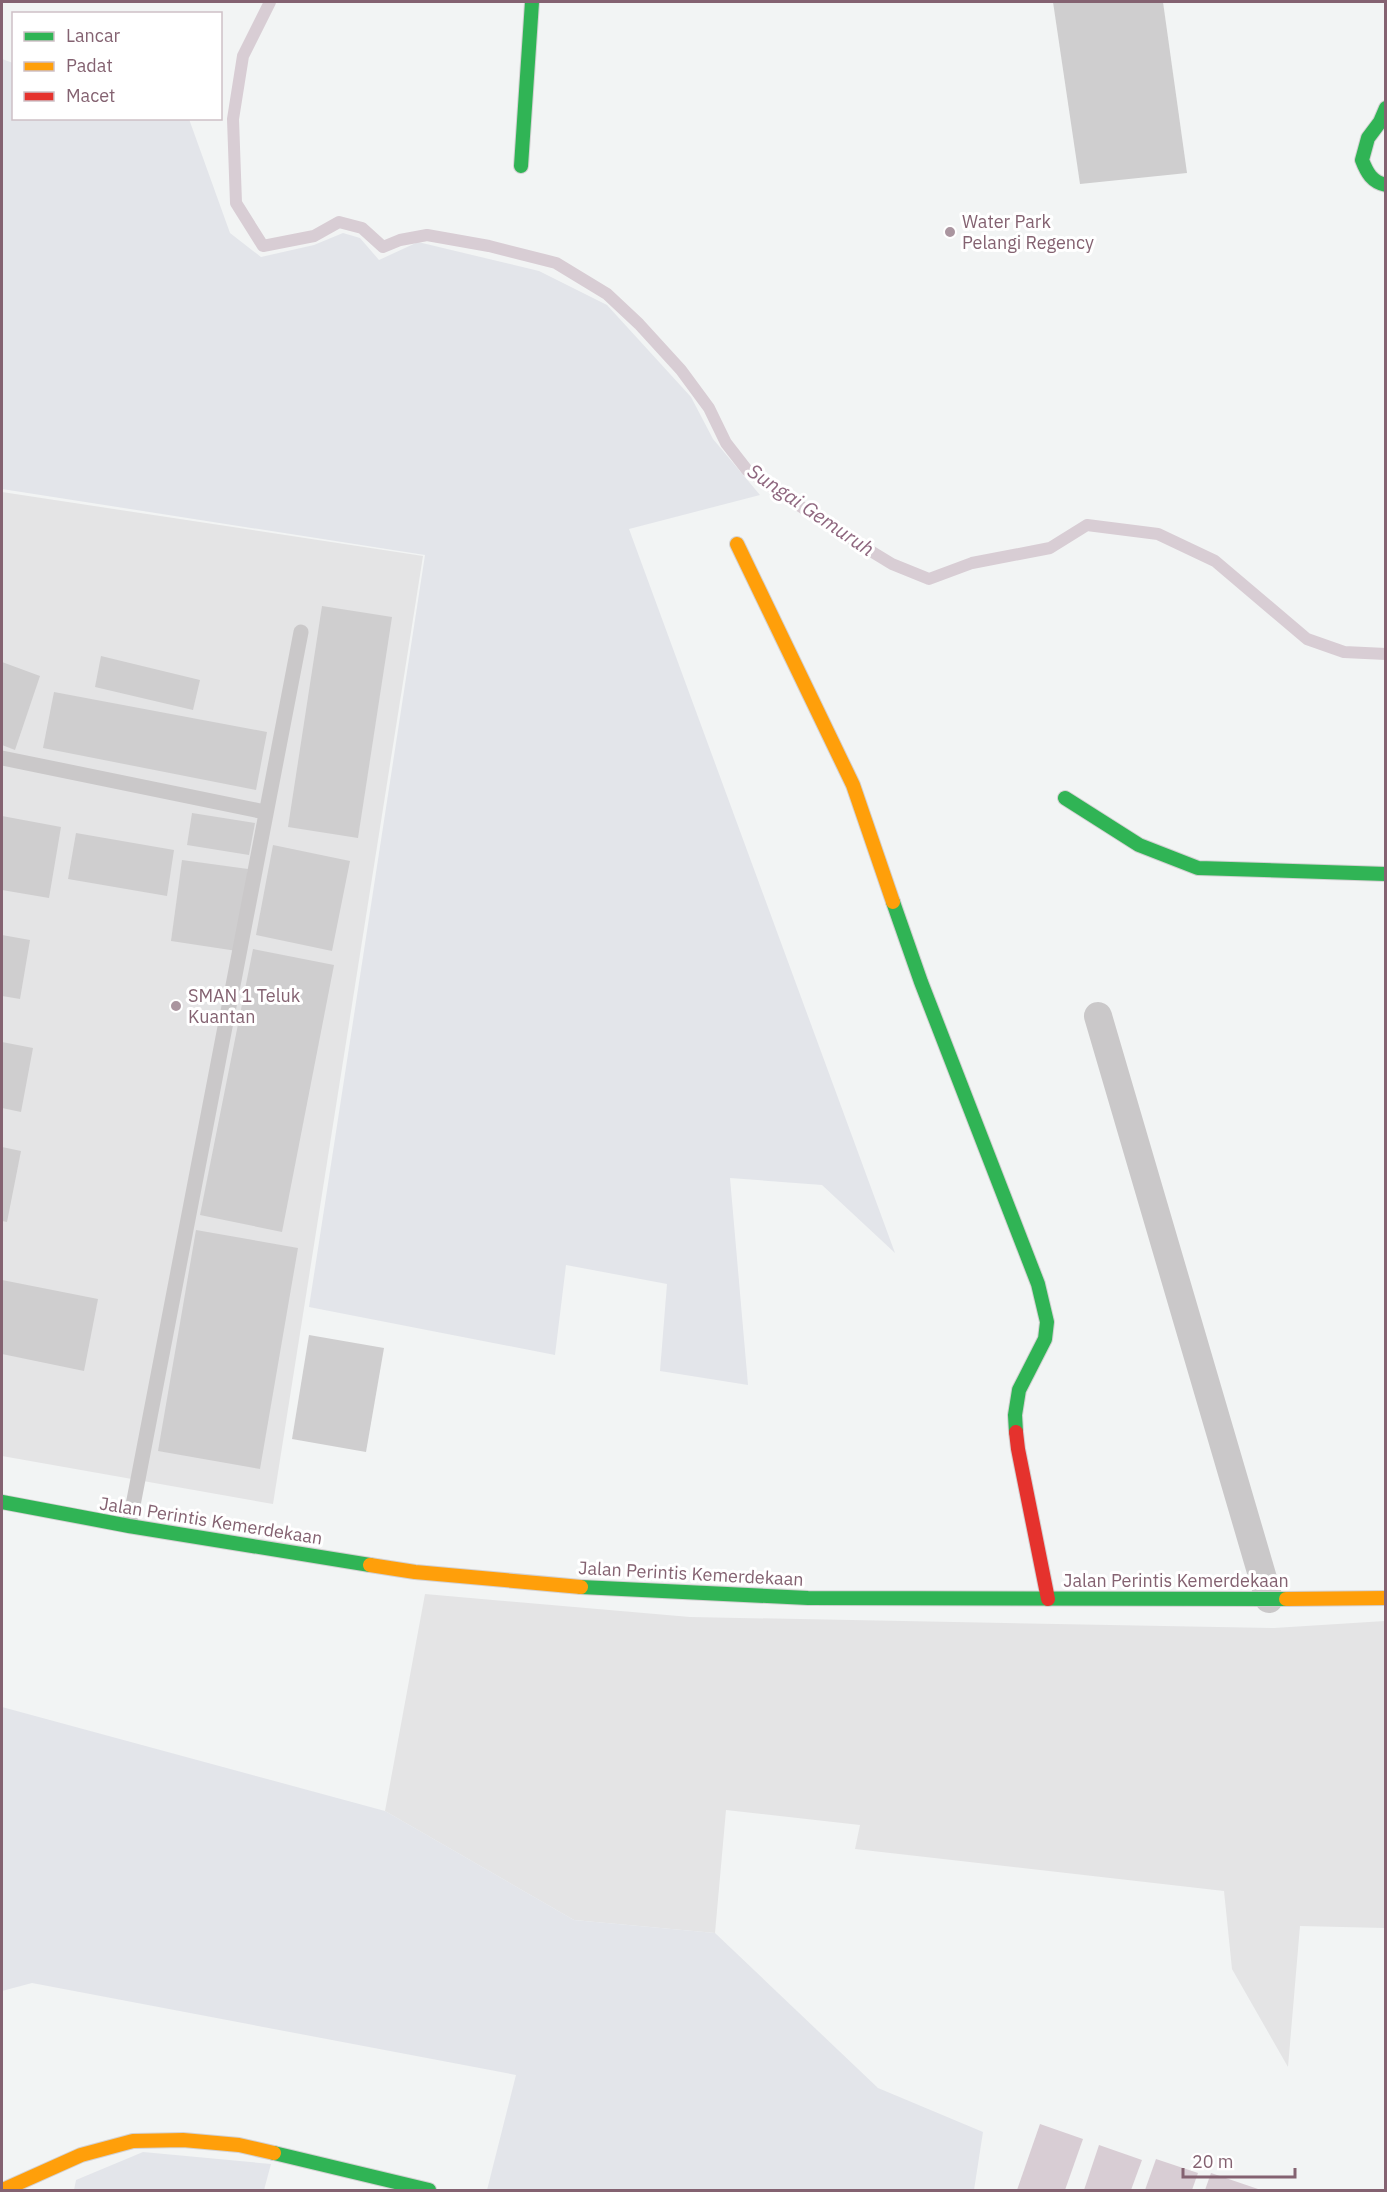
<svg xmlns="http://www.w3.org/2000/svg" width="1387" height="2192" viewBox="0 0 1387 2192" font-family="'IBM Plex Sans',sans-serif">
	<rect width="100%" height="100%" fill="#f2f4f4"/>
	<g fill="#e4e4e5">
		<polygon points="2,492 423,556 273,1504 2,1456"/>
		<polygon points="425,1594 690,1617 1274,1628 1385,1621 1385,1928 1300,1926 1288,2067 1232,1969 1224,1891 855,1849 860,1825 726,1810 715,1933 574,1920 385,1811"/>
	</g>
	<g fill="#e3e5ea">
		<polygon points="2,59 13,63 14,118 189,119 230,233 261,257 314,245 343,233 360,238 379,260 418,242 539,271 607,305 691,397 713,439 760,495 629,529 895,1253 822,1185 730,1178 748,1385 660,1371 667,1284 566,1265 555,1355 309,1307 425,555 2,489"/>
		<polygon points="2,1707 385,1811 574,1920 715,1933 878,2088 983,2132 974,2190 487,2190 516,2075 32,1983 2,1991"/>
		<polygon points="143,2152 271,2164 264,2190 74,2190 76,2180"/>
	</g>
	<g fill="#d8cdd4">
		<polygon points="1040,2124 1083,2139 1065,2190 1017,2190"/>
		<polygon points="1099,2145 1142,2160 1131,2190 1084,2190"/>
		<polygon points="1156,2159 1198,2173 1192,2190 1145,2190"/>
		<polygon points="1211,2173 1258,2189 1258,2190 1205,2190"/>
	</g>
	<g fill="none" stroke-linecap="round" stroke-linejoin="round">
		<polyline stroke="#d8cdd4" stroke-width="12" points="270,2 243,56 233,119 236,203 263,246 314,236 339,222 362,228 383,247 400,240 427,235 489,246 556,263 607,294 639,324 681,370 709,408 726,443 747,470 828,525 892,564 929,579 972,563 1050,548 1087,525 1158,534 1215,561 1307,639 1344,652 1386,654"/>
	</g>
	<g fill="#cfcecf">
		<polygon points="1053,2 1163,2 1187,173 1080,184"/>
		<polygon points="322,606 392,617 358,838 288,827"/>
		<polygon points="101,656 200,680 193,710 95,687"/>
		<polygon points="2,662 40,676 15,750 2,745"/>
		<polygon points="54,692 267,732 256,790 43,748"/>
		<polygon points="192,813 255,823 249,855 187,845"/>
		<polygon points="2,816 61,827 49,898 2,890"/>
		<polygon points="76,833 174,850 167,896 68,879"/>
		<polygon points="273,845 350,861 332,951 256,935"/>
		<polygon points="182,860 248,869 237,951 171,941"/>
		<polygon points="2,935 30,940 20,999 2,996"/>
		<polygon points="253,949 334,965 282,1232 200,1215"/>
		<polygon points="2,1042 33,1048 21,1112 2,1108"/>
		<polygon points="2,1147 21,1151 7,1222 2,1221"/>
		<polygon points="196,1230 298,1248 260,1469 158,1451"/>
		<polygon points="2,1280 98,1299 84,1371 2,1354"/>
		<polygon points="309,1335 384,1348 366,1452 292,1439"/>
	</g>
	<g fill="none" stroke-linecap="round" stroke-linejoin="round">
		<defs>
			<g id="fast">
				<path d="M1386 108 1380 122 1368 138 1362 160C1367 173 1372 182 1386 185"/>
				<polyline points="521,166 532,2"/>
				<polyline points="1065,798 1139,845 1198,868 1386,874"/>
				<polyline points="893,902 921,982 1038,1284 1047,1322 1045,1339 1019,1390 1015,1415 1016,1432"/>
				<polyline points="2,1502 129,1526 370,1565"/>
				<polyline points="581,1587 808,1598 1286,1599"/>
				<polyline points="274,2153 429,2190"/>
			</g>
			<g id="slow">
				<polyline points="737,544 853,785 893,902"/>
				<polyline points="370,1565 415,1572 581,1587"/>
				<polyline points="1286,1599 1386,1598"/>
				<polyline points="3,2190 81,2155 133,2141 183,2140 239,2145 274,2153"/>
			</g>
			<polyline id="jam" points="1016,1432 1018,1449 1048,1599"/>
		</defs>
		<use href="#fast" stroke="#d3d1d2" stroke-width="16"/>
		<use href="#slow" stroke="#d3d1d2" stroke-width="16"/>
		<use href="#jam" stroke="#d3d1d2" stroke-width="16"/>
		<g stroke="#cac8c9" stroke-width="15">
			<polyline points="2,758 265,812"/>
			<polyline points="129,1526 301,632"/>
		</g>
		<polyline stroke="#cac8c9" stroke-width="28" points="1098,1016 1269,1599"/>
		<use href="#fast" stroke="#30b455" stroke-width="14"/>
		<use href="#slow" stroke="#ff9f0a" stroke-width="14"/>
		<use href="#jam" stroke="#e5322d" stroke-width="14"/>
	</g>
	<g fill="#aa959f" stroke="#fff" stroke-width="2">
		<circle cx="950" cy="232" r="6"/>
		<circle cx="176" cy="1006" r="6"/>
	</g>
	<g text-anchor="middle" stroke-width="6" stroke-linejoin="round" paint-order="stroke">
		<g font-size="18" fill="#846271" stroke="#fff" text-anchor="start">
			<text x="962" y="228">Water Park<tspan x="962" dy="21">Pelangi Regency</tspan></text>
			<text x="188" y="1002">SMAN 1 Teluk<tspan x="188" dy="21">Kuantan</tspan></text>
		</g>
		<g font-size="18" fill="#846271" stroke="#fff">
			<text transform="translate(211 1521) rotate(9)" y="6">Jalan Perintis Kemerdekaan</text>
			<text transform="translate(691 1574) rotate(3)" y="6">Jalan Perintis Kemerdekaan</text>
			<text x="1176" y="1587">Jalan Perintis Kemerdekaan</text>
		</g>
		<g font-size="20" font-style="italic" fill="#8f677f" stroke="#fff">
			<text transform="translate(811 510) rotate(34)" y="7">Sungai Gemuruh</text>
		</g>
	</g>
	<rect width="1387" height="2192" fill="none" stroke="#846271" stroke-width="6"/>
	<rect x="12" y="12" width="210" height="108" fill="#ffffff" stroke="#cec0c6" stroke-width="1.5"/>
	<rect x="24" y="32" width="30" height="9" fill="#30b455" stroke="#cec0c6" stroke-width="1.5"/>
	<text x="66" y="42" font-size="18" fill="#846271">Lancar</text>
	<rect x="24" y="62" width="30" height="9" fill="#ff9f0a" stroke="#cec0c6" stroke-width="1.5"/>
	<text x="66" y="72" font-size="18" fill="#846271">Padat</text>
	<rect x="24" y="92" width="30" height="9" fill="#e5322d" stroke="#cec0c6" stroke-width="1.5"/>
	<text x="66" y="102" font-size="18" fill="#846271">Macet</text>
	<path d="M1183 2168v9h112v-9" fill="none" stroke="#846271" stroke-width="3"/>
	<text x="1192" y="2168" font-size="18" fill="#846271" stroke="#ffffff" stroke-width="4.5" paint-order="stroke">20 m</text>
</svg>
